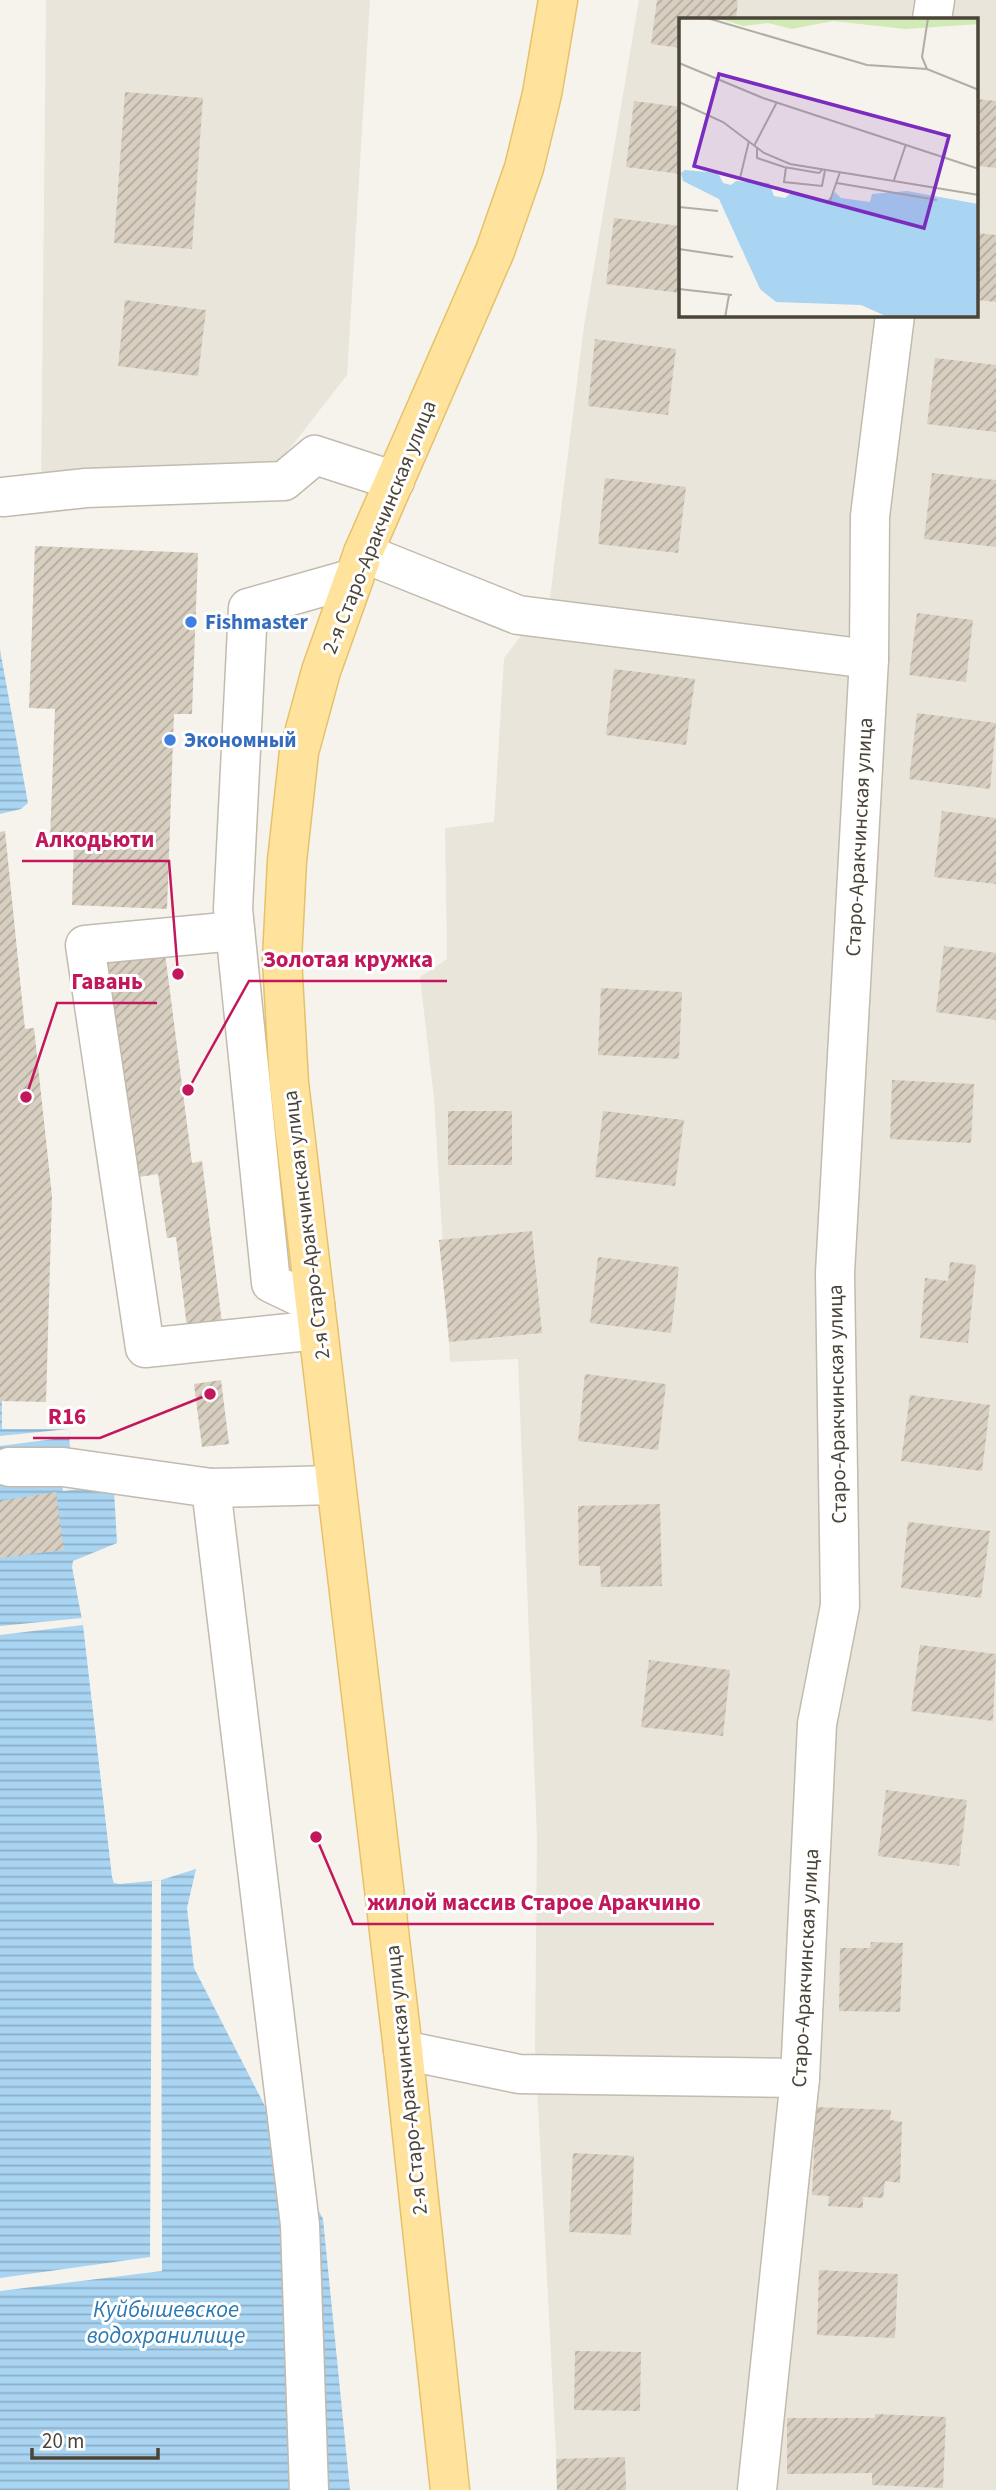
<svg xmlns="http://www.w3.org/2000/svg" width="996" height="2490" viewBox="0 0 996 2490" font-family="'Source Sans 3',sans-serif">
	<defs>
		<pattern id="water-rules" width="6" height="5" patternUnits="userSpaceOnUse" patternTransform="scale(1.75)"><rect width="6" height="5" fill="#a9d4f2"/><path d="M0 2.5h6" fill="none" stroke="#8caec5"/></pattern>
		<pattern id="building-hatch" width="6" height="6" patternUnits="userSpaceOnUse" patternTransform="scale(1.75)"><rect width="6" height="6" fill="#d8cfc1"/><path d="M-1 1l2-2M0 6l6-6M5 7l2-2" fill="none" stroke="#b1aa9e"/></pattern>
	</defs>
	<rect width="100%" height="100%" fill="#f6f3ec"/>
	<g fill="#eae5da" fill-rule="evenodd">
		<polygon points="46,0 370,0 347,375 250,500 41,501"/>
		<path d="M639 0H996V2490H558L535 2047 537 1837 518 1359 450 1362 434 1099 420 977 447 959 445 828 494 822 504 658 550 598 584 326ZM681 19H977V315H681Z"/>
	</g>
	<g fill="url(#water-rules)">
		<polygon points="0,650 28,803 21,809 0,814"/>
		<polygon points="0,1200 2,1429 69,1429 70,1451 61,1476 63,1491 108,1486 114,1490 117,1543 73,1561 72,1567 83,1625 112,1877 114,1883 120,1884 161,1880 196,1869 187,1908 194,1968 323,2219 350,2490 0,2490"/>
	</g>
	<g fill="#f6f3ec">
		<polygon points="69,1429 69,1437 0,1446 0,1436"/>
		<polygon points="82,1618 83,1625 0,1635 0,1626"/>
		<polygon points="161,1880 162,2271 0,2291 0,2278 150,2257 152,1881"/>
	</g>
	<g fill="url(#building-hatch)">
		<polygon points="657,0 738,0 736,19 681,19 681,48 651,44"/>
		<polygon points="125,92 203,98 192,249 114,243"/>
		<polygon points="977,99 996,101 996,168 977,166"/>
		<polygon points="634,101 681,107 681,174 626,167"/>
		<polygon points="614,218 681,226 681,293 606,284"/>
		<polygon points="977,233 996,235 996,302 977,300"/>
		<polygon points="125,300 206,310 198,376 118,366"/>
		<polygon points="595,339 676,349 668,415 588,406"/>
		<polygon points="935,358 996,365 996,432 927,424"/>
		<polygon points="932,473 996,480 996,547 924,539"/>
		<polygon points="605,478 686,487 678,553 598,544"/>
		<polygon points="35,546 198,553 192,714 174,714 167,909 72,905 74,840 50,839 55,709 29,708"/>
		<polygon points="917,613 973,620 966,682 909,675"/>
		<polygon points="614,669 695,679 686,745 606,735"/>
		<polygon points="917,713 996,723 990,789 909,779"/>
		<polygon points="942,811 996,818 996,884 934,877"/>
		<polygon points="5,831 25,1029 34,1028 52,1196 46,1402 0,1401 0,832"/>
		<polygon points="944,946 996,953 996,1020 936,1012"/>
		<polygon points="165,953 192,1163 202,1161 223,1331 188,1336 176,1237 167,1238 158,1174 139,1177 131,1115 125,1116 105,960"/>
		<polygon points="601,988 682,992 679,1059 598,1055"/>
		<polygon points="892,1080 974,1084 971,1143 890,1139"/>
		<rect x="448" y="1111" width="64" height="54"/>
		<polygon points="603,1111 684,1120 675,1186 595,1177"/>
		<polygon points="532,1231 542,1333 449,1342 439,1240"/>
		<polygon points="598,1257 679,1267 671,1333 590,1323"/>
		<polygon points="950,1262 976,1265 968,1343 920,1338 925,1278 948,1281"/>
		<polygon points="585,1374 666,1384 658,1450 578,1441"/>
		<polygon points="221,1380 229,1444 202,1447 194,1384"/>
		<polygon points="910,1395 990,1405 982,1471 901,1461"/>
		<polygon points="56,1492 64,1550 0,1558 0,1501"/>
		<polygon points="660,1504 662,1586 601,1587 600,1566 579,1566 578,1506"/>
		<polygon points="908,1522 990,1531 981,1598 901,1588"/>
		<polygon points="920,1645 996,1654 993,1721 911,1711"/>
		<polygon points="649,1660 730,1670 723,1736 641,1727"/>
		<polygon points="886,1790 967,1800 959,1866 878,1856"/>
		<polygon points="871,1942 903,1943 900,2012 839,2011 840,1948 870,1948"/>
		<polygon points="816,2107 891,2110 890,2120 902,2122 900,2183 885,2181 883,2198 863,2197 863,2208 828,2206 829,2196 812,2195"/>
		<polygon points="573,2153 634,2156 631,2235 569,2232"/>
		<polygon points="819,2270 898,2274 895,2338 817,2335"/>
		<polygon points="575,2351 641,2352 640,2411 574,2410"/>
		<polygon points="875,2414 946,2417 943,2488 872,2485 872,2473 787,2474 787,2418 875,2418"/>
		<polygon points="625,2457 626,2490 557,2490 556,2459"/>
	</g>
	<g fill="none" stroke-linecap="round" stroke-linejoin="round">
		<defs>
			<g id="minor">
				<polyline points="932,19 935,0"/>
				<polyline points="3,497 86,488 284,481 315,455 395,481"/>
				<polyline points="363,553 518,615 869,659"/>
				<polyline points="235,931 85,945 145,1348 318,1330"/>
				<polyline points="315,1304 271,1283 233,909 248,608 354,578"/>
				<polyline points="9,1467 63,1467 211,1488 335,1485"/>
				<polyline points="211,1488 300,2225 309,2490"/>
				<polyline points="403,2050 519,2074 800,2078"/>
				<polyline points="757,2490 800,2078 817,1724 840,1606 835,1273 869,659 870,516 895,315"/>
			</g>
			<polyline id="major" points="450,2490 403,2050 289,1083 282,959 287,861 299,752 321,671 363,553 495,251 524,168 542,94 558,0"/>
		</defs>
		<use href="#minor" stroke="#c2bbae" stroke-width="41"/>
		<use href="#major" stroke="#e6c16a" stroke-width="41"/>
		<use href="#minor" stroke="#fff" stroke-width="38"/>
		<use href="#major" stroke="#ffe39c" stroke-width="38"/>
	</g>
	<g fill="#3f7fe0" stroke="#fff" stroke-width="2.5">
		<circle cx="191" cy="622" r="7"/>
		<circle cx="170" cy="740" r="7"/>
	</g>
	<g text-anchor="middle" stroke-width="6" stroke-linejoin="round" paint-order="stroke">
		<g font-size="21" fill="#4b4439" stroke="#fff">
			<text transform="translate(379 527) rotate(-68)" y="7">2-я Старо-Аракчинская улица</text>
			<text transform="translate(859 837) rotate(-87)" y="7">Старо-Аракчинская улица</text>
			<text transform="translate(306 1225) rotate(-97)" y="7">2-я Старо-Аракчинская улица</text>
			<text transform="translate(837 1404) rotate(-91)" y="7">Старо-Аракчинская улица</text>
			<text transform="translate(805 1968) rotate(-87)" y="7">Старо-Аракчинская улица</text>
			<text transform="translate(406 2080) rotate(-96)" y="7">2-я Старо-Аракчинская улица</text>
		</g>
		<g font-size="21" font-weight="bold" fill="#366cbe" stroke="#fff" text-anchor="start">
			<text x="205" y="629">Fishmaster</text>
			<text x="184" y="747">Экономный</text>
		</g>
		<g font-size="23" font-style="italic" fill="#2e7ab2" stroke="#fff">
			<text x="166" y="2317">Куйбышевское<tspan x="166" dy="26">водохранилище</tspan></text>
		</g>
	</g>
	<g transform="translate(679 18)">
		<rect width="299" height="299" fill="#f6f3ec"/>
		<path d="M38 0H299L300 6 226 11 154 3 113 11 89 5 64 8Z" fill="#d2eab5"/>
		<path d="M6 152 39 155 44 165 52 167 57 163 90 165 95 178 106 180 112 175 147 183 156 174 162 180 191 184 193 176 228 173 299 186V299H209L182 287 97 284 81 271 40 181 4 163 2 155Z" fill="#a9d4f2"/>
		<path fill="none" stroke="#b2ada4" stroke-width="2" d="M28 0 188 47 248 51 300 72M0 45 84 80 300 151M248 51 243 39 249 0M0 84 44 104 85 135 111 146 300 177M75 128 98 84M78 130V140L105 149 140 155 144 151M107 149 105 164 143 168 146 152M61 160 70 123M215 162 227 126M158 165 258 182M151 183 161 154M0 189 39 193M0 231 54 239M0 271 53 277M46 300 50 277"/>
		<path fill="#7b2cbf" fill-opacity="0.15" stroke="#7b2cbf" stroke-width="3.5" d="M40 56 270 118 245 210 15 148Z"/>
		<rect width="299" height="299" fill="none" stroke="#4b4439" stroke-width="3.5"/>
	</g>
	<path fill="none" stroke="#c2185b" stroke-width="2.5" d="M178 974L169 861H22M188 1090L249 981H447M26 1097L57 1003H157M210 1394L100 1438H33M316 1837L353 1924H714"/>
	<g fill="#c2185b" stroke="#fff" stroke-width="2.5">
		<circle cx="178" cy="974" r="7"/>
		<circle cx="188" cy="1090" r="7"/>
		<circle cx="26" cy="1097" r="7"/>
		<circle cx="210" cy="1394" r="7"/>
		<circle cx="316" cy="1837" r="7"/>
	</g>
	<g font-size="23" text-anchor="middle" font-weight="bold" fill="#c2185b" stroke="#fff" stroke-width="6" stroke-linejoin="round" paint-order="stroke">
		<text x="95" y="847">Алкодьюти</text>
		<text x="348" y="967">Золотая кружка</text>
		<text x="107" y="989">Гавань</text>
		<text x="67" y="1424">R16</text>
		<text x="534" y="1910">жилой массив Старое Аракчино</text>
	</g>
	<path d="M32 2448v10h126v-10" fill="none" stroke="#4b4439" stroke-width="3.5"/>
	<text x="42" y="2448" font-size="21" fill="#4b4439" stroke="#ffffff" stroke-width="5" paint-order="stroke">20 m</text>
</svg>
